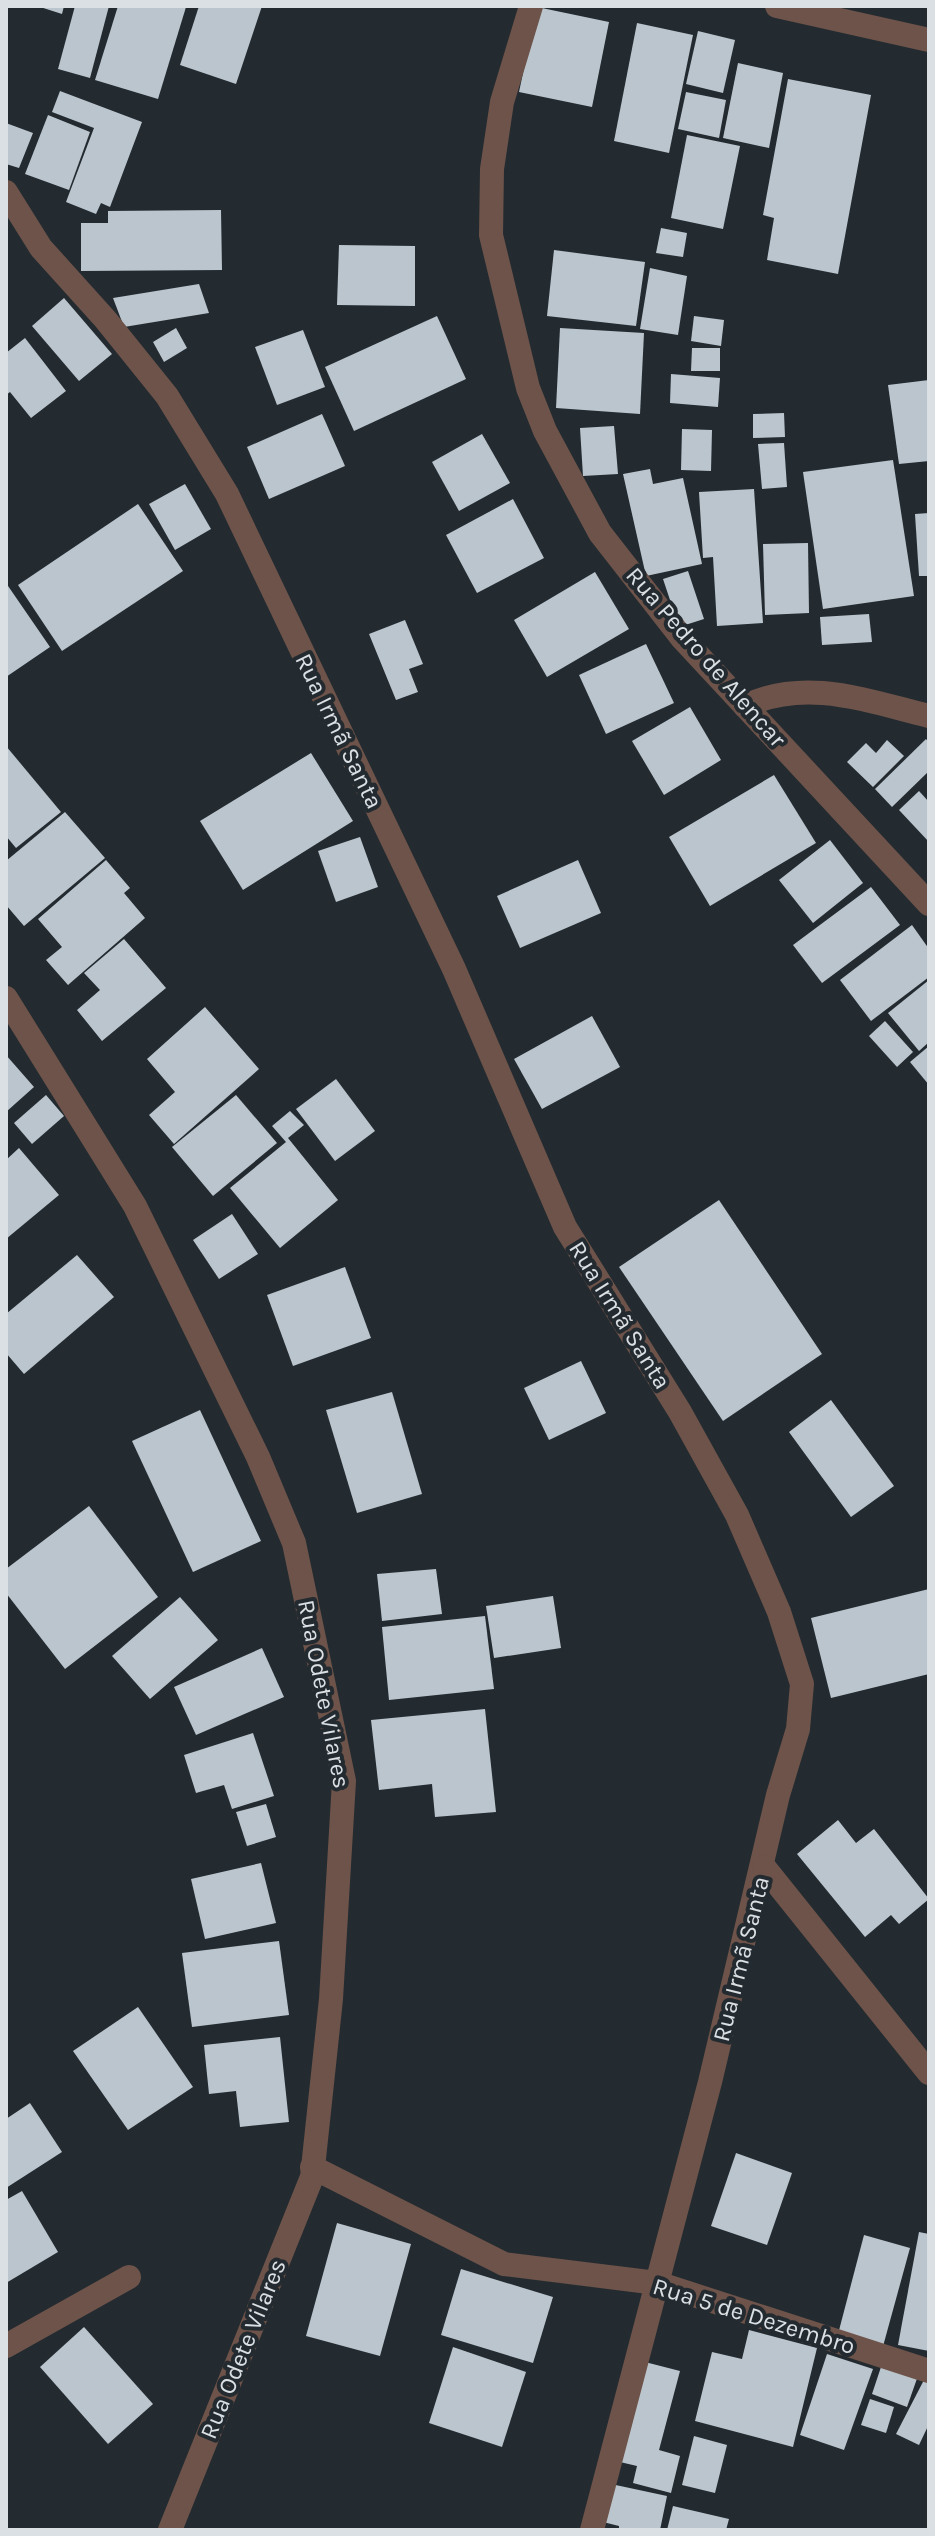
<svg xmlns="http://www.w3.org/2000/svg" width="935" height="2536" viewBox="0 0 935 2536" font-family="Karla,sans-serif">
	<rect width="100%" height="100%" fill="#232b31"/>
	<g fill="#bbc5cd">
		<polygon points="37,6 64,6 62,14"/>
		<polygon points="75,6 109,6 90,78 58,69"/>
		<polygon points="118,6 186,7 158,99 95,80"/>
		<polygon points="199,6 262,6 236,84 180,65"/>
		<polygon points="537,7 609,22 592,107 519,92"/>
		<polygon points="637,23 693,35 669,153 614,141"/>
		<polygon points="698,31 735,40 723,93 686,84"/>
		<polygon points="738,63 783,73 769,148 723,138"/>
		<polygon points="788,79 871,95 838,274 767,260 774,218 763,215"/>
		<polygon points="60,91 142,122 110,207 101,203 96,214 66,202 94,128 52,112"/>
		<polygon points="686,92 726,100 719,138 678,129"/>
		<polygon points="48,115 90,132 69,190 25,174"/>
		<polygon points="6,123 33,133 19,168 6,164"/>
		<polygon points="687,135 740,146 723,229 671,218"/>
		<polygon points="221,210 222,270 81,271 81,223 108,223 108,211"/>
		<polygon points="661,228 687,233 683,257 656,253"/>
		<polygon points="339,245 415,246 415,306 337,305"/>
		<polygon points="554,250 645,262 636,326 547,316"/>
		<polygon points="650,268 687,276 678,335 640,329"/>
		<polygon points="199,284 209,313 124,327 113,298"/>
		<polygon points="64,298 112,354 79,381 32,326"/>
		<polygon points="437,316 466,379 354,431 325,367"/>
		<polygon points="694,316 724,320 721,346 691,341"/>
		<polygon points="176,328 187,348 164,362 153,342"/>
		<polygon points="560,328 644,333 640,414 556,408"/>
		<polygon points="303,330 325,387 277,405 255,347"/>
		<polygon points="25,338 66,391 31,418 10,392 6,395 6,353"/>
		<polygon points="692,348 720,348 720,371 691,371"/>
		<polygon points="671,374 720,378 718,407 670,403"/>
		<polygon points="929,380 929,461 899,464 888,385"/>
		<polygon points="784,413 785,437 753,438 753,414"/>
		<polygon points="322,414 345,466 269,499 247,447"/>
		<polygon points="614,426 618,474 583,476 580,428"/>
		<polygon points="682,429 712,430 711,471 681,470"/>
		<polygon points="482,434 510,483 459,511 432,462"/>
		<polygon points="784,443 787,487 762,489 758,444"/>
		<polygon points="893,460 914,596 823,609 803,472"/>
		<polygon points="650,469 653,484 683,478 702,564 646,576 623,474"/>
		<polygon points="185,484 211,529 175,550 149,504"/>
		<polygon points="754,489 763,623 717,626 713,557 703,558 699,492"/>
		<polygon points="513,499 544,558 477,593 446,535"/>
		<polygon points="138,504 183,571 62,651 18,585"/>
		<polygon points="929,513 929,576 919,576 915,514"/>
		<polygon points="808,543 809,613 765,615 763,544"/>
		<polygon points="688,571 704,619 679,627 663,579"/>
		<polygon points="595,572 629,629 547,677 514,620"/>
		<polygon points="6,583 50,647 6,677"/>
		<polygon points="869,614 872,642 822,645 820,617"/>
		<polygon points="405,620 423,664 409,669 418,692 396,700 369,634"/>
		<polygon points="646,644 674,703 606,734 579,675"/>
		<polygon points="690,707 721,760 664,795 632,741"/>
		<polygon points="926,739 929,743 929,771 892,807 875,789"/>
		<polygon points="887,740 904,756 873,787 847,762 866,743 876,753"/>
		<polygon points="6,746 61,812 16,848 6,836"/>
		<polygon points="311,753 353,821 243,890 200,821"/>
		<polygon points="774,775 816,843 710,906 669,837"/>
		<polygon points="919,791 929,802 929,842 899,810"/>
		<polygon points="65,812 105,858 24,926 6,905 6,861"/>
		<polygon points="360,837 378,887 336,902 318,851"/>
		<polygon points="830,840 863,883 813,923 779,880"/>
		<polygon points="106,860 130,888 124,893 145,918 68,985 46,960 62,947 38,919"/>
		<polygon points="578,860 601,913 520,948 497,896"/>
		<polygon points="871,887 900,925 822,983 793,945"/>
		<polygon points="912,925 929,949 929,977 871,1021 840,980"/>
		<polygon points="124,939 166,988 102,1041 77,1010 100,990 84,973"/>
		<polygon points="929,980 929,1042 919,1051 888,1013"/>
		<polygon points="205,1007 259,1069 174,1144 149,1115 175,1092 147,1059"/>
		<polygon points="592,1016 620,1067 542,1109 514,1059"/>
		<polygon points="885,1021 913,1052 897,1067 869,1036"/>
		<polygon points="929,1046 929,1085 910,1062"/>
		<polygon points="6,1055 34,1087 6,1112"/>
		<polygon points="336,1079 375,1131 335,1161 296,1109"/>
		<polygon points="46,1095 64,1116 32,1144 14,1123"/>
		<polygon points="236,1095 277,1143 213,1196 172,1147"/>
		<polygon points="290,1111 304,1125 288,1138 338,1200 280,1248 230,1188 286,1142 272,1126"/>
		<polygon points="19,1148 59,1195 6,1239 6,1160"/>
		<polygon points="719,1200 822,1354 723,1421 619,1267"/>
		<polygon points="232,1214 258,1254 219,1279 193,1240"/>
		<polygon points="77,1255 114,1297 24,1374 6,1353 6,1314"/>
		<polygon points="345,1267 371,1338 293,1366 267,1295"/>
		<polygon points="581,1361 606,1413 549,1440 524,1388"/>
		<polygon points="392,1392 422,1494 357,1513 326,1410"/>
		<polygon points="831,1400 894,1486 851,1517 789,1432"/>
		<polygon points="200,1410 261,1541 193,1572 132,1441"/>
		<polygon points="89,1506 158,1597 65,1669 6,1593 6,1569"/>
		<polygon points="436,1569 442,1614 382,1621 377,1574"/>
		<polygon points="929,1589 929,1674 831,1698 811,1618"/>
		<polygon points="553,1596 561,1648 494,1658 486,1606"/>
		<polygon points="180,1597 218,1640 150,1699 112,1656"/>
		<polygon points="485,1616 494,1689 389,1700 382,1627"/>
		<polygon points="262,1648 284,1697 196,1735 174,1687"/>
		<polygon points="485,1709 496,1812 435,1817 432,1784 379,1790 371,1720"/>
		<polygon points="253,1733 274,1796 232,1809 224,1785 196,1793 184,1755"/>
		<polygon points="266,1804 276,1837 247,1846 236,1812"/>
		<polygon points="838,1820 856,1843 874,1829 929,1899 899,1924 891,1915 865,1937 797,1854"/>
		<polygon points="261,1863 276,1923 205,1939 191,1879"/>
		<polygon points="279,1941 289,2015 192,2027 182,1953"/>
		<polygon points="138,2007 193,2087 128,2130 73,2051"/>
		<polygon points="280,2037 289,2122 240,2127 236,2091 209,2094 204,2045"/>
		<polygon points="30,2103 62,2152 6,2188 6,2119"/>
		<polygon points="736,2153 792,2173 767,2245 711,2226"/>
		<polygon points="22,2191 58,2252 6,2283 6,2200"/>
		<polygon points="337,2223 411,2244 380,2356 306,2336"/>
		<polygon points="919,2232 929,2234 929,2351 898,2345"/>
		<polygon points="864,2235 910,2248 882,2350 837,2338"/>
		<polygon points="461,2269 553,2297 533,2363 441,2335"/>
		<polygon points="84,2327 153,2404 108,2444 40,2367"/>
		<polygon points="749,2330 817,2348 793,2447 695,2421 712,2352 742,2359"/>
		<polygon points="453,2347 526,2372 502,2447 429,2423"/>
		<polygon points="827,2354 873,2369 844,2450 800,2435"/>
		<polygon points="884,2358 920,2370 907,2407 872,2394"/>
		<polygon points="645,2362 680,2371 659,2450 680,2456 671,2493 633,2483 637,2466 620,2462"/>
		<polygon points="925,2378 929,2380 929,2424 919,2445 896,2434"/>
		<polygon points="870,2399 894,2407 886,2433 861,2425"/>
		<polygon points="694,2436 727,2445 715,2493 682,2485"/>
		<polygon points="611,2484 667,2496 660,2530 619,2530 619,2526 603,2522"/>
		<polygon points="673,2506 729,2519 726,2530 667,2530"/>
	</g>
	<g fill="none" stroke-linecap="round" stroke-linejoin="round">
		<g stroke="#6d5349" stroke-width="24">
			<polyline points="531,6 502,102 492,169 491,235 528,388 545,431 600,533 682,638 929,904"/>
			<polyline points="777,6 929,40"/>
			<polyline points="6,192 41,248 105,319 167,396 227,494 454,969 565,1227 680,1412 737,1515 779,1612 802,1684 798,1729 778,1795 710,2082 592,2530"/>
			<path d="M745 706C806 677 867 701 929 716"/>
			<polyline points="6,998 135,1206 258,1457 294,1543 344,1781 331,1999 312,2177 170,2530"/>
			<polyline points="764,1867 929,2073"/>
			<polyline points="312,2167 504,2264 657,2283 929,2371"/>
			<polyline points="6,2346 129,2277"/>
		</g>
	</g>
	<g text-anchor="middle" stroke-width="8" stroke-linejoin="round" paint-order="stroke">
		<g font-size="24" fill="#dbe0e4" stroke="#232b31">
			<text transform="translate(706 657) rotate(49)" y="8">Rua Pedro de Alencar</text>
			<text transform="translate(339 731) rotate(64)" y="8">Rua Irmã Santa</text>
			<text transform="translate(620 1315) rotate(58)" y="8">Rua Irmã Santa</text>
			<text transform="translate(324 1694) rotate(79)" y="8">Rua Odete Vilares</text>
			<text transform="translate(741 1959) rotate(-76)" y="8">Rua Irmã Santa</text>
			<text transform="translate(754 2316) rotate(17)" y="8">Rua 5 de Dezembro</text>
			<text transform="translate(243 2349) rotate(-68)" y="8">Rua Odete Vilares</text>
		</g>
	</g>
	<rect width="935" height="2536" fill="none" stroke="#dbe0e4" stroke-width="16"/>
</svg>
